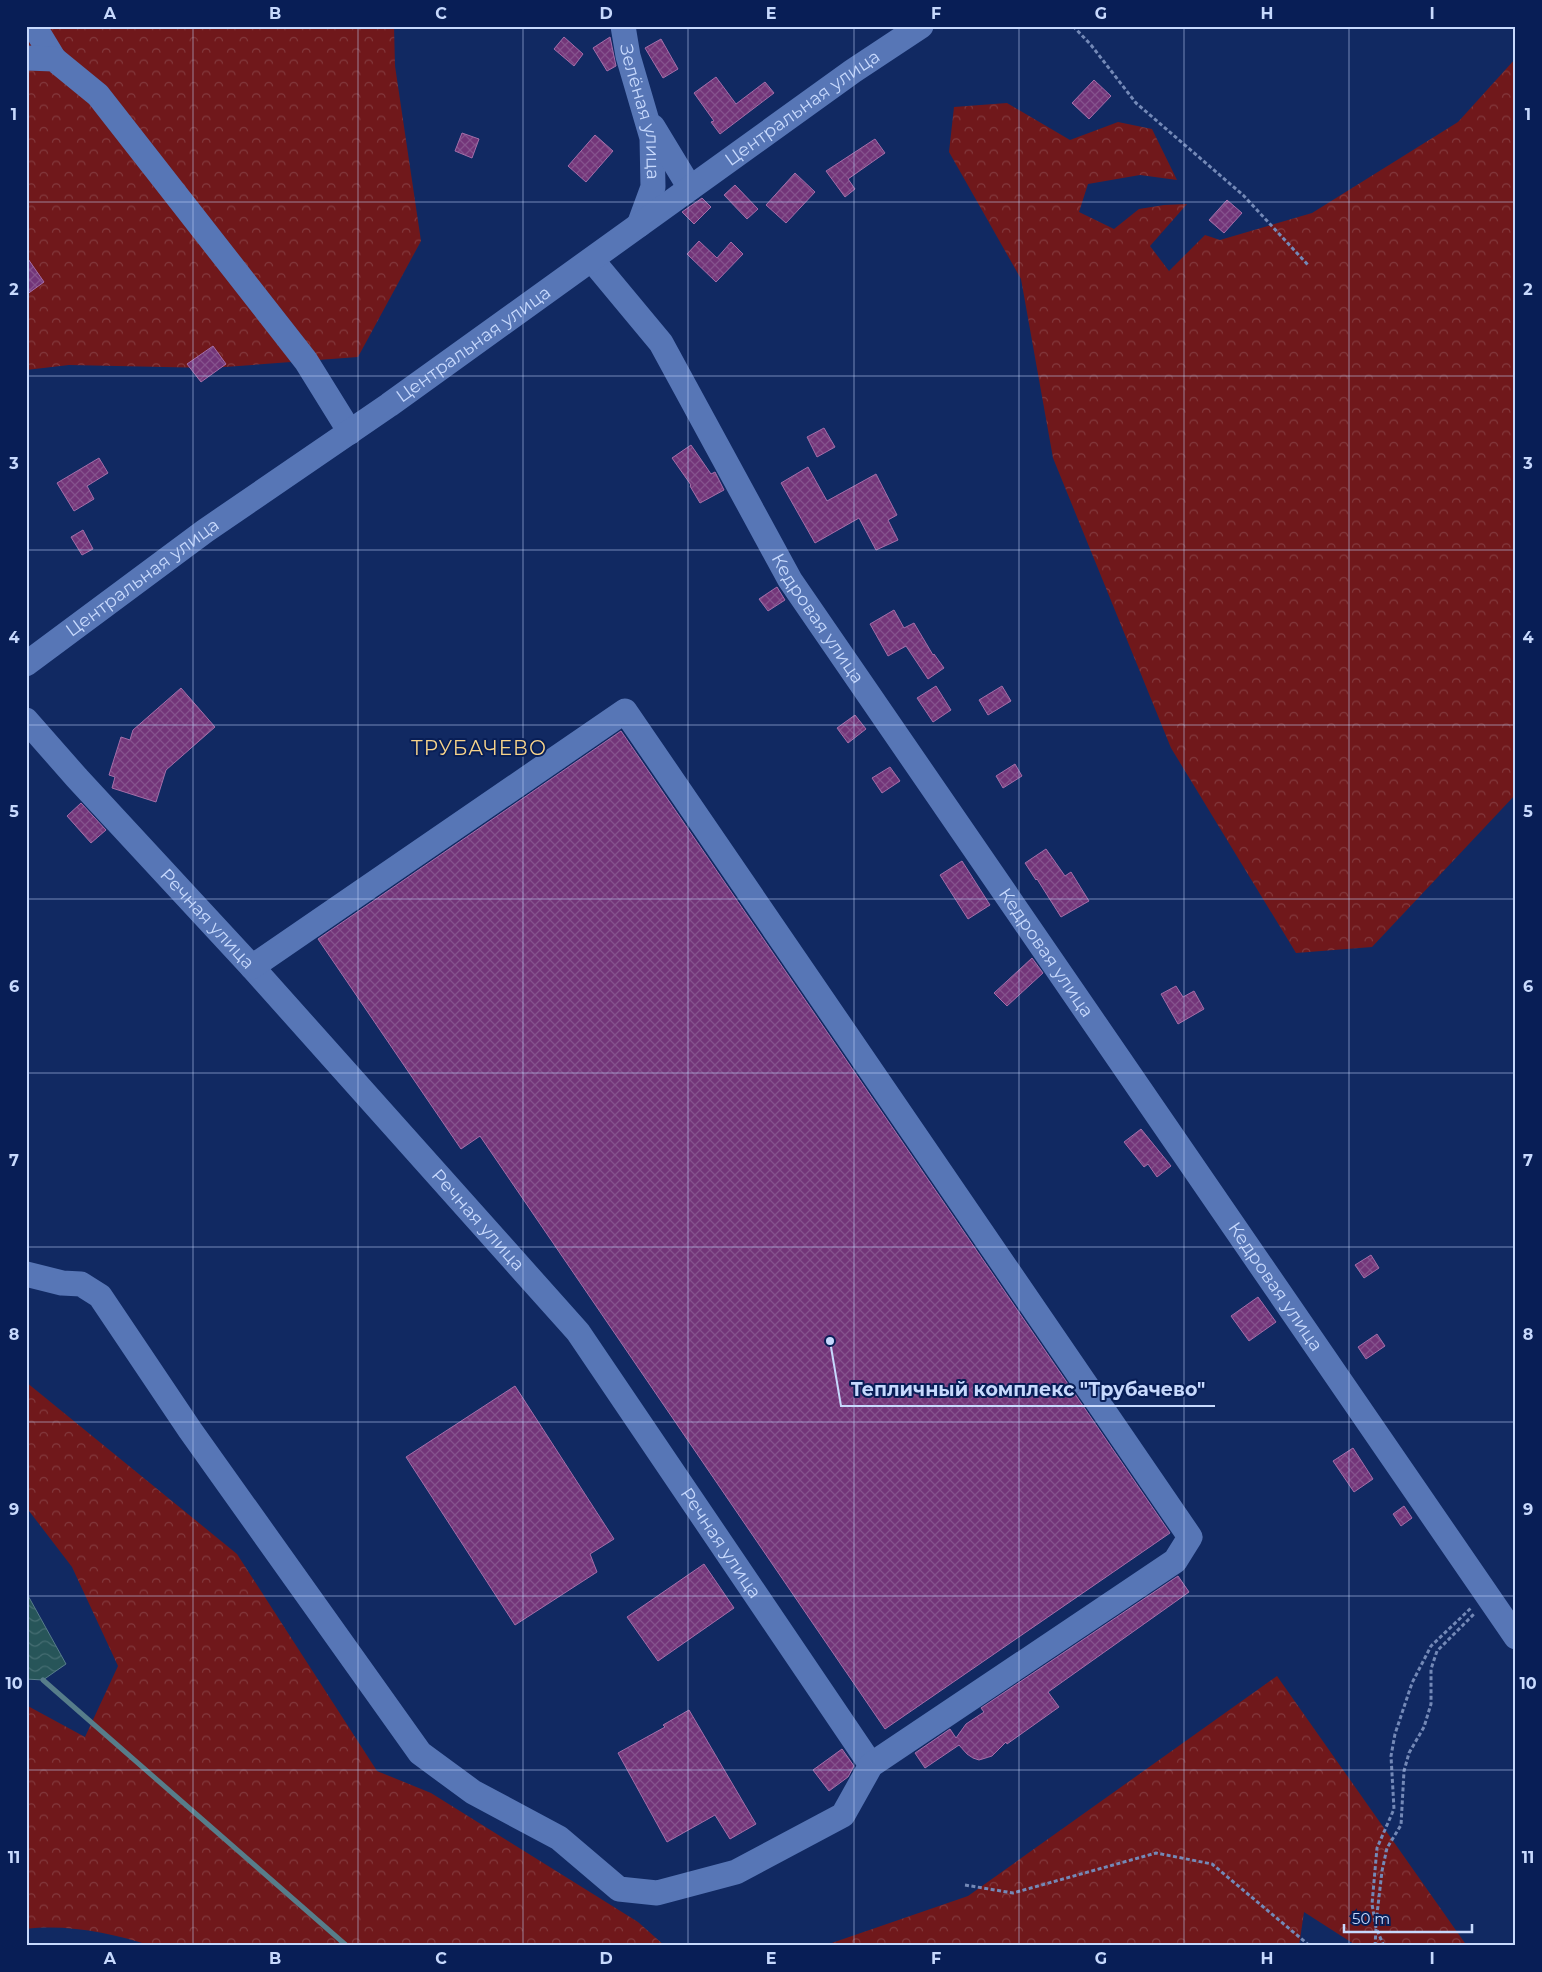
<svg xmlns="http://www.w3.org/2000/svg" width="1542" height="1972" viewBox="0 0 1542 1972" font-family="Montserrat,sans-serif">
	<defs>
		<pattern id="forest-crowns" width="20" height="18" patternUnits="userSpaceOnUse" patternTransform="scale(1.25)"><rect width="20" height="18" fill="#70181b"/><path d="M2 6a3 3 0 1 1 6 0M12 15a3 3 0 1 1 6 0" fill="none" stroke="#83393d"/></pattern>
		<pattern id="water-waves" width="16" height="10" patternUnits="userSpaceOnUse" patternTransform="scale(1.25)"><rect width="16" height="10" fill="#275559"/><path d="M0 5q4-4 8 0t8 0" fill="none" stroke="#456d72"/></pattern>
		<pattern id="building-cross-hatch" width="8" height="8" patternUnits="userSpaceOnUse" patternTransform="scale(1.25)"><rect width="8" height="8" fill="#733579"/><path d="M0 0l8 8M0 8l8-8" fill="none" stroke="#85528d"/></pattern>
	</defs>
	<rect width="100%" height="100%" fill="#112962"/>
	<g fill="url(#forest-crowns)">
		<polygon points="26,26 394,26 395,66 421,241 358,357 211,368 69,365 26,370"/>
		<polygon points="1516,58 1516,794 1372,947 1296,953 1171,748 1053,458 1021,279 949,152 954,107 1007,103 1070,140 1118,122 1152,129 1177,180 1140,175 1088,184 1079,212 1114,229 1139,209 1164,205 1187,204 1150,246 1169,271 1205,235 1220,240 1312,213 1458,122"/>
		<path d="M26 1382 237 1554 377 1771 431 1793 638 1922 665 1946H151C112 1933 67 1924 26 1929V1705L85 1737 118 1666 72 1567 26 1507Z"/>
		<polygon points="1277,1676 1467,1946 1357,1946 1304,1912 1299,1946 823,1946 968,1896"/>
	</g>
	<polygon fill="url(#water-waves)" stroke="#577d8a" points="26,1592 66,1664 43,1680 26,1679"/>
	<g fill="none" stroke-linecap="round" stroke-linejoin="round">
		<polyline stroke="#577d8a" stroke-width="5" points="43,1680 347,1946"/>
	</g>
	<g fill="url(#building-cross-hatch)" stroke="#a46ea9">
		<polygon points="564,37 583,54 574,66 554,49"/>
		<polygon points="610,37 616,66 607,71 593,48"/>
		<polygon points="661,39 678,69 663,78 645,48"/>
		<polygon points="716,77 736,104 765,82 774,93 720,134 711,122 714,121 694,93"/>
		<polygon points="1094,80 1111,96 1089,119 1072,103"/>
		<polygon points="462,133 479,139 472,158 455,151"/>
		<polygon points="595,135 613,151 586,182 568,166"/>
		<polygon points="875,139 885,153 848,179 855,189 845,197 826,171"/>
		<polygon points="795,173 815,192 786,223 766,205"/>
		<polygon points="735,185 758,209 747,219 724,195"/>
		<polygon points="702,198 711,207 694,224 682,212"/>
		<polygon points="1227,200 1242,213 1224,233 1209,220"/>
		<polygon points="699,241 717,258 731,242 743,254 716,282 687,254"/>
		<polygon points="26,256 44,282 26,295"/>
		<polygon points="213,346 226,364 201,382 187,364"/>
		<polygon points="824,428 835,447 817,457 807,437"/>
		<polygon points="691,445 711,474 715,472 724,490 700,503 690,486 691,485 672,458"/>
		<polygon points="99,458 108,473 87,486 94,499 74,511 57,483"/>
		<polygon points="808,467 827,501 876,474 897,515 888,520 898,540 876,550 859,518 815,543 781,483"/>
		<polygon points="83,530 93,549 82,555 71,537"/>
		<polygon points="777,587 785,600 768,611 759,599"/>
		<polygon points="894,610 904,628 914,623 933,655 934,654 944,668 928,679 906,646 888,656 870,624"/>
		<polygon points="936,686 951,710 933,722 917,698"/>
		<polygon points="1002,686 1011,701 988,715 979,700"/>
		<polygon points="181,688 215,727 166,770 156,802 112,788 115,777 109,775 121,737 130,740 133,730"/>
		<polygon points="855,715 866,729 848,743 837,728"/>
		<polygon points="621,731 1170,1533 885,1729 480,1136 461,1149 318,939"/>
		<polygon points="1015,764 1022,776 1003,788 996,776"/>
		<polygon points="890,767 900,781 882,793 872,778"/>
		<polygon points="81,803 106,830 91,843 67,816"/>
		<polygon points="1046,849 1065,876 1071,872 1089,901 1061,917 1037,879 1036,880 1025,863"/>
		<polygon points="962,861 990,905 968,919 940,875"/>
		<polygon points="1032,958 1043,973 1007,1006 994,993"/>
		<polygon points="1176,986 1183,997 1194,991 1204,1009 1178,1024 1161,994"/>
		<polygon points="1141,1129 1171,1166 1157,1177 1148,1164 1144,1167 1124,1142"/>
		<polygon points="1371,1255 1379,1268 1364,1278 1355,1265"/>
		<polygon points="1258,1297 1276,1322 1249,1341 1231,1316"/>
		<polygon points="1377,1334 1385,1346 1366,1359 1358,1347"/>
		<polygon points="515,1386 614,1539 590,1554 597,1572 515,1625 406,1457"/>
		<polygon points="1353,1448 1373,1479 1354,1492 1333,1461"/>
		<polygon points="1404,1506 1412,1518 1401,1526 1393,1514"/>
		<polygon points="704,1564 734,1608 658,1661 627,1617"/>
		<polygon points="1178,1576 1189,1592 1048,1692 1059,1707 1007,1744 1006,1742 992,1756 979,1760 973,1758 967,1754 959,1745 925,1768 915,1753 950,1729 956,1738 966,1724 984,1712 981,1708"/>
		<polygon points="689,1710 756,1824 730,1839 715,1815 667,1842 618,1753 665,1727 663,1725"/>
		<polygon points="842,1749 854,1766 848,1777 829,1791 813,1770"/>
	</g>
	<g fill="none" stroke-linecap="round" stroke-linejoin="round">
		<g stroke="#7489b7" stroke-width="3" stroke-dasharray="4 2.5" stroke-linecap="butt">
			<polyline points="1073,26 1091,45 1136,103 1243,195 1309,266"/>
			<polyline points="965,1885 1013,1893 1156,1853 1212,1864 1310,1946"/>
			<polyline points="1376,1923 1382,1871 1387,1848 1401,1825 1404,1771 1409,1753 1424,1727 1431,1704 1431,1669 1437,1651 1475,1613"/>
			<polyline points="1375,1946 1376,1929"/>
			<polyline points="1384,1946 1376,1928 1372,1904 1377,1848 1394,1809 1391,1756 1395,1734 1412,1683 1431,1646 1471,1608"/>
		</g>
		<g stroke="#5776b6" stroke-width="25">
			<polyline points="34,26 54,59"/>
			<path id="s1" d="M623 26 628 56 652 138 653 187 639 225"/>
			<polyline points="26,58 54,59 98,95 306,361 350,432"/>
			<polyline points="653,127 690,188"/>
			<path id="s2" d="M592 260 661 343 790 580 1516 1637"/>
			<path id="s3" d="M26 664 205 531 389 405 853 71 921 26"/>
			<path id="s4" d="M26 720 77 778 252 967 578 1332 871 1765"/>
			<polyline points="26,1274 62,1283 81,1284 100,1296 190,1430 420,1753 473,1792 559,1838 619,1889 657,1893 736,1872 843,1815 871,1765 1175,1561 1190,1537 625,711 252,967"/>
		</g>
	</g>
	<path fill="none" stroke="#c7d9fd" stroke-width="1" stroke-opacity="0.55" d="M193 26V1946M358 26V1946M523 26V1946M688 26V1946M854 26V1946M1019 26V1946M1184 26V1946M1349 26V1946M26 202H1516M26 376H1516M26 550H1516M26 725H1516M26 899H1516M26 1073H1516M26 1247H1516M26 1422H1516M26 1596H1516M26 1770H1516"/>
	<g text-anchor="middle" stroke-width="4" stroke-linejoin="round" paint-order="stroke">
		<g font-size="18" fill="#c7d9fd" stroke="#081e56">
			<text dy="6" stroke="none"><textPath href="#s3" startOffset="955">Центральная улица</textPath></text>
			<text dy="6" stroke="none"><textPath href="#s1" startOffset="88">Зелёная улица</textPath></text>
			<text dy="6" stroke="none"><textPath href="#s3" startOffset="550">Центральная улица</textPath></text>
			<text dy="6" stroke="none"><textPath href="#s3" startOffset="145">Центральная улица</textPath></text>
			<text dy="6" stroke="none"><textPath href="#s2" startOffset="425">Кедровая улица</textPath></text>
			<text dy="6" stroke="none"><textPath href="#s4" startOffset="269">Речная улица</textPath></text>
			<text dy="6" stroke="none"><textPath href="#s2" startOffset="830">Кедровая улица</textPath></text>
			<text dy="6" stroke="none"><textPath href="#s4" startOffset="674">Речная улица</textPath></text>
			<text dy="6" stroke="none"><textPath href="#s2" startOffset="1235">Кедровая улица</textPath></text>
			<text dy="6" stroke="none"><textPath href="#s4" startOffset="1079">Речная улица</textPath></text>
		</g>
		<g font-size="20" letter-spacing="1" fill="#f8d48b" stroke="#081e56">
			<text x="479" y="755">ТРУБАЧЕВО</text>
		</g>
	</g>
	<path fill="none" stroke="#c7d9fd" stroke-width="2" d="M830 1341L841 1406H1215"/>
	<circle fill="#c7d9fd" stroke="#081e56" stroke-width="2" cx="830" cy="1341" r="5"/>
	<g font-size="19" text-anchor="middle" font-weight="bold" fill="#c7d9fd" stroke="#081e56" stroke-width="4" stroke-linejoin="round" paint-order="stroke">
		<text x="1028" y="1396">Тепличный комплекс "Трубачево"</text>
	</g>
	<rect width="1542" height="1972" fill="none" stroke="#081e56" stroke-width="55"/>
	<path d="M1344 1924v8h128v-8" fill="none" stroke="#c7d9fd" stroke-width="2.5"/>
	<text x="1352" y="1924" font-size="15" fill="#c7d9fd" stroke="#081e56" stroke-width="4" paint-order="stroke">50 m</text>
	<rect x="28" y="28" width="1486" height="1916" fill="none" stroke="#c7d9fd" stroke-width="2"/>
	<g font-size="16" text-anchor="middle" font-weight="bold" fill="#c7d9fd">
		<text x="110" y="19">A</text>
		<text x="275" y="19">B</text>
		<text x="441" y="19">C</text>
		<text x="606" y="19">D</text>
		<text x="771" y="19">E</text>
		<text x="936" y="19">F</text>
		<text x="1101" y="19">G</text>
		<text x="1267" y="19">H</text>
		<text x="1432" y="19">I</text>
		<text x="14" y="120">1</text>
		<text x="1528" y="120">1</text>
		<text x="14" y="295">2</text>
		<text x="1528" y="295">2</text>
		<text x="14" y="469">3</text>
		<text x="1528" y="469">3</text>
		<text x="14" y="643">4</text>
		<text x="1528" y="643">4</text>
		<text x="14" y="817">5</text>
		<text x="1528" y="817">5</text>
		<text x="14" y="992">6</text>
		<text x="1528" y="992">6</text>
		<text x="14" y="1166">7</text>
		<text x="1528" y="1166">7</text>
		<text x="14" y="1340">8</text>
		<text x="1528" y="1340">8</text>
		<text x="14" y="1515">9</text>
		<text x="1528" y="1515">9</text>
		<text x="14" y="1689">10</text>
		<text x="1528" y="1689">10</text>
		<text x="14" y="1863">11</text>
		<text x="1528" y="1863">11</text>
		<text x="110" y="1964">A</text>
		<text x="275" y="1964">B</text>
		<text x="441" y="1964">C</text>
		<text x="606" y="1964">D</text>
		<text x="771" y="1964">E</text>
		<text x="936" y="1964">F</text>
		<text x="1101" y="1964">G</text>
		<text x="1267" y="1964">H</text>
		<text x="1432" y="1964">I</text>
	</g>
</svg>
